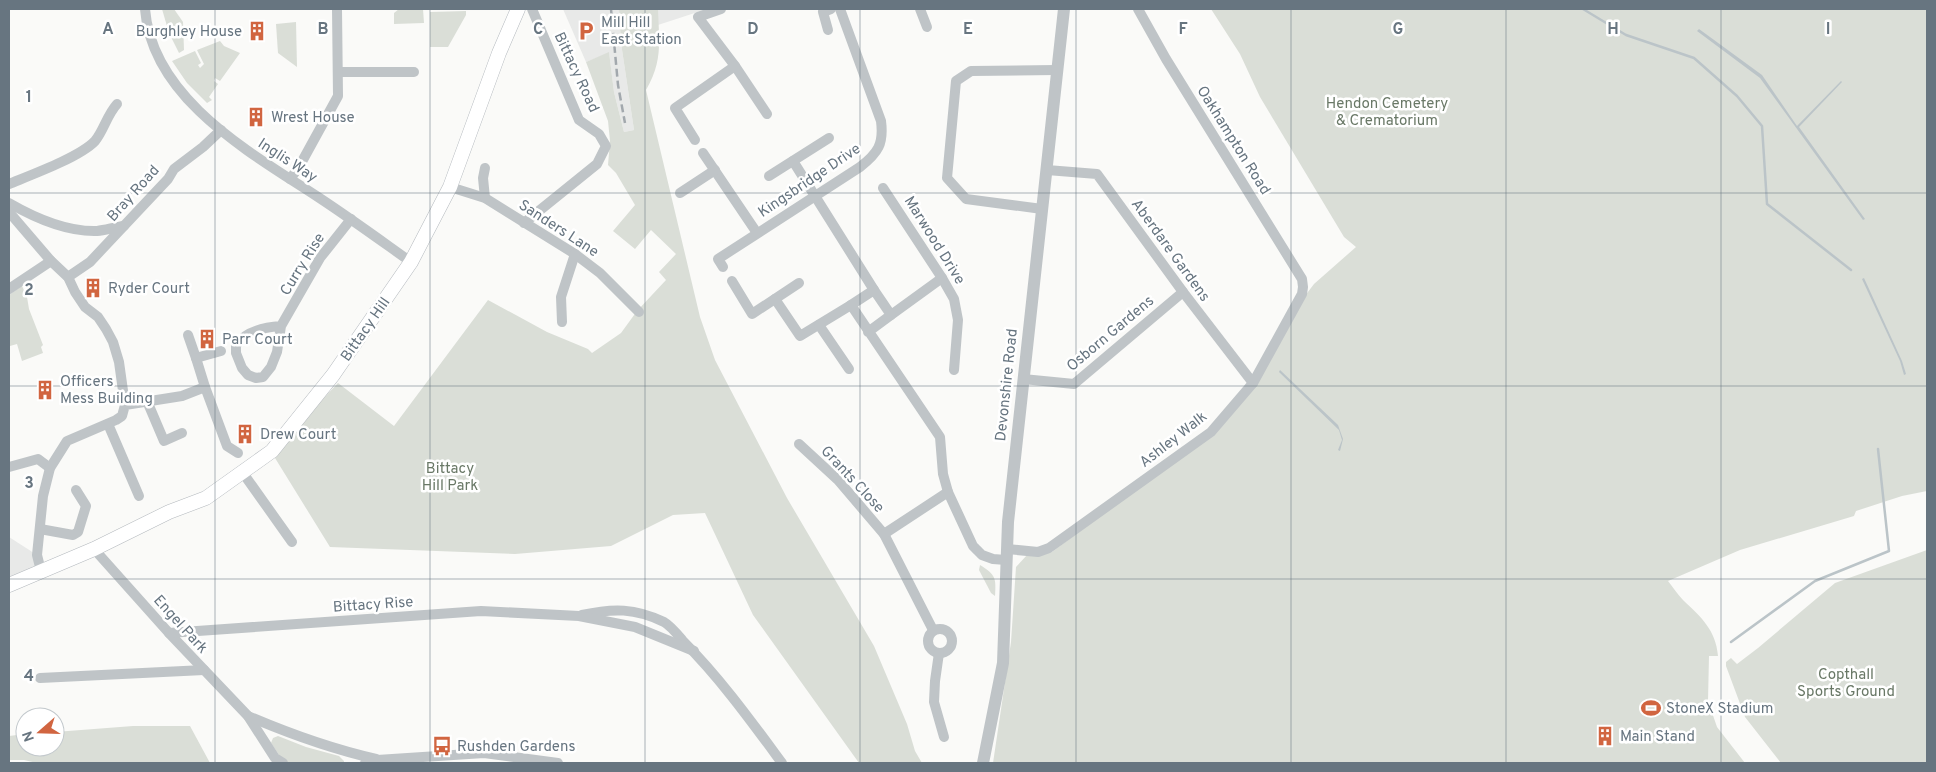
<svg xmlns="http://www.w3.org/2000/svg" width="1936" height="772" viewBox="0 0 1936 772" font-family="Overpass,sans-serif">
	<rect width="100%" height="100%" fill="#fafaf8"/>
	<g fill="#e8e9e8">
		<polygon points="563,9 619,9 621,43 634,130 624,132 614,92 609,53 586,62"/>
		<polygon points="658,9 707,9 658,25"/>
		<polygon points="9,537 37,555 41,571 9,582"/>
	</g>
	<g fill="#daded7">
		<polygon points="162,9 174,9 183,22 184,50 179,53 169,33"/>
		<polygon points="399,9 423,9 424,23 394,24 394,13"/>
		<path d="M619 9H658C659 41 663 61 646 90L700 317 715 360 787 498 874 646 907 724 915 751 922 763H859L753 615 705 513 673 515 611 546 515 554 330 547 275 458 320 402 338 383 394 426 488 300 547 332 588 349 592 353 621 333 637 311 666 280 659 272 676 254 651 230 635 249 613 231 635 205 616 173 608 165 610 141 608 121 586 62 609 52 614 92 624 132 634 130 621 43Z"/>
		<path d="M1211 9H1927V491L1902 496 1856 511 1854 516 1740 550 1668 581C1673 587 1677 594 1683 600 1701 617 1716 630 1718 656H1709L1708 701 1717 727 1745 763H993L1011 642 1016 567 1027 555 1052 552 1211 432 1256 385 1295 309 1314 284 1356 247 1344 237 1260 97 1240 54Z"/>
		<polygon points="466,11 466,15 448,47 430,47 430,12"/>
		<polygon points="296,22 297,67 278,53 276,24"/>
		<polygon points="220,41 224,46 240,53 220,81 215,78 214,81 218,84 209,97 212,100 207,103 187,83 172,61 195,51 201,63 198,65 200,68 204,64 197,50"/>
		<polygon points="22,286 27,297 29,309 43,345 41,347 43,353 22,361 17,344 10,346 9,343 9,295"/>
		<polygon points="1927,550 1927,763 1781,763 1745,717 1726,666 1726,662 1731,658 1737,664 1758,648 1835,583"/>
		<path d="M980 565C996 575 996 578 995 596L991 593 979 570Z"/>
		<polygon points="133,726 190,726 210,763 37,763 24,760 9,760 9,736 25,734 25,747 55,747 55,732"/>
		<polygon points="278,736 306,747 339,756 344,761 344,763 289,763 281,758 271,743 273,738"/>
	</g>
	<g fill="#bbc4c8">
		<polygon points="1699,29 1762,75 1797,126 1841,81 1842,82 1799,127 1865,219 1863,220 1760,78 1697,31"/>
		<polygon points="1864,278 1902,361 1906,374 1904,375 1900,361 1862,279"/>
		<polygon points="1280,370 1338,425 1343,439 1340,451 1338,450 1342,440 1339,430 1279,372"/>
	</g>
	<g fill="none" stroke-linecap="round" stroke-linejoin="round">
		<g stroke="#bbc4c8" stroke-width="2.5">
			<polyline points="1583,9 1626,35 1694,58 1737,96 1762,126 1767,204 1851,270"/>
			<polyline points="1731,642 1815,581 1889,551 1878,449"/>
		</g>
		<defs>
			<polyline id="secondary" points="9,585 94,549 169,512 206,498 272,451 333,375 411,262 450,187 499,53 518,9"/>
		</defs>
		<use href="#secondary" stroke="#b4b9be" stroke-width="15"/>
		<g stroke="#bfc4c7" stroke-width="10">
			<path d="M145 9C152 99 251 153 318 197 350 218 380 240 411 262"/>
			<polyline points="721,9 698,17 735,66 767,114"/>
			<polyline points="920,9 927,27"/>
			<polyline points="828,30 823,12 831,9"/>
			<polyline points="338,72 414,72"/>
			<polyline points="695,140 675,108 735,66"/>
			<polyline points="703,153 757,233"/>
			<polyline points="793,161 874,290"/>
			<polyline points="1047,170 1097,174 1183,292 1253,383"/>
			<polyline points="769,176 829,138"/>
			<polyline points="290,179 299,167 338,96 337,9"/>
			<path d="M9 184C31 175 80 157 95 141 104 130 107 115 117 104"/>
			<polyline points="450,187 485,198 575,254 600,273 639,312"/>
			<polyline points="883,188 942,278 954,299 958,320 954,370"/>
			<polyline points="680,193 715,170"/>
			<polyline points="485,198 483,178 485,168"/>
			<path d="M9 203C35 218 66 232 97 231 106 230 115 227 124 226"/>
			<polyline points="1042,209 966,199 947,178 956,81 971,71 1056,70"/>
			<polyline points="9,212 51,261 68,277 75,292 85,307 98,317 106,329 113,342 119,362 125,405"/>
			<polyline points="524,223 597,164 606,146 599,134 579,120 532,9"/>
			<path d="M723 267 718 259 860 167C878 153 884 144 881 121L840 9"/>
			<polyline points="68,277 90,262 168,179 174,169 203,147 221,130"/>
			<polyline points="732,281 752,314 799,283"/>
			<polyline points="9,289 51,261"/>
			<polyline points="775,299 800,336 851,305"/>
			<polyline points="891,315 942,278"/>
			<polyline points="562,322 561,297 575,254"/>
			<polyline points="819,325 849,369"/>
			<path d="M281 326C266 327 246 331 236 345V353L242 368 248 375 256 378 263 377 271 367 277 352 281 326 320 258 351 219"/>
			<polyline points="868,332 891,315 874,290 851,305 940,437 943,474 948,492 973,546 982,555 993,559 1006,560"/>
			<polyline points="188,335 196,358 221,351"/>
			<polyline points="196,358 205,387 227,446 238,453"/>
			<polyline points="1023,379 1074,384 1183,292"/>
			<polyline points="147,401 164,441 182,433"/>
			<polyline points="108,424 139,496"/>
			<polyline points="799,444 838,480 884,534 933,630"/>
			<polyline points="9,467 38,459 50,468"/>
			<polyline points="243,473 292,542"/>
			<polyline points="40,529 73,535 78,532 86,506 76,490"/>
			<polyline points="884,534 948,492"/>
			<polyline points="94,549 169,633 248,716 275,758 283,763"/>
			<polyline points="1007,549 1038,552 1049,548 1211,432 1253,383 1302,294 1303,287 1302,279 1166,59 1138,9"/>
			<polyline points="41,571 37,555 43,496 50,468 67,441 116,420 122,416 125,405 182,396 205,387"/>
			<path d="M582 615C613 608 635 608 664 622 671 626 678 635 683 641 720 678 751 721 782 763"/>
			<circle cx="940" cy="641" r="12"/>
			<polyline points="169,633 481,611 579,616 635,627 694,651"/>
			<polyline points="939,653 935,681 934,702 944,737"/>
			<polyline points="40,678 204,670"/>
			<path d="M248 716C290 734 332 749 376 759"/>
			<polyline points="365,763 377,760 484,753 558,763"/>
		</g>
		<polyline stroke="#bfc4c7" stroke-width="12" points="983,763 1003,663 1008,522 1064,9"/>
		<use href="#secondary" stroke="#fff" stroke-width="14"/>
		<polyline stroke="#a2a8ad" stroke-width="2.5" stroke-dasharray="8 4" stroke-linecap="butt" points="611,9 618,85 625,123"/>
	</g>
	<path fill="none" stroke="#677580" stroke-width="1" stroke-opacity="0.55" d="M215 9V763M430 9V763M645 9V763M860 9V763M1076 9V763M1291 9V763M1506 9V763M1721 9V763M9 193H1927M9 386H1927M9 579H1927"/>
	<defs>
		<symbol id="building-bare" viewBox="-9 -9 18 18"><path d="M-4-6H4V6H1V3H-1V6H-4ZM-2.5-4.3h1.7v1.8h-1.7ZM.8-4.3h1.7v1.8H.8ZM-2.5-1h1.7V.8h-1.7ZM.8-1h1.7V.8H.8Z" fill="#d16540" stroke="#fff" stroke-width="2.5" paint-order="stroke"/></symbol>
		<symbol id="parking-bare" viewBox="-9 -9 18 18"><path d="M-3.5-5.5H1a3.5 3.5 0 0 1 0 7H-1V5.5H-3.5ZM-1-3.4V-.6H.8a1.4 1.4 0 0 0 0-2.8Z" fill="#d16540" stroke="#fff" stroke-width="2.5" paint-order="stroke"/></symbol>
		<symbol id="stadium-bare" viewBox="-9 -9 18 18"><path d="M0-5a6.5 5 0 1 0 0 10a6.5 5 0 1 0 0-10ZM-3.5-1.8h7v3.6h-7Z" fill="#d16540" stroke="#fff" stroke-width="2.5" paint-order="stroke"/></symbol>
		<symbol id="bus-bare" viewBox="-9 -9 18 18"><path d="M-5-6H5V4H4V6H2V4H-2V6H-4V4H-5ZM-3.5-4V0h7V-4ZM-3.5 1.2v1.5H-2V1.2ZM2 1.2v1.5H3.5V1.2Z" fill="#d16540" stroke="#fff" stroke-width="2.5" paint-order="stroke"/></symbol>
	</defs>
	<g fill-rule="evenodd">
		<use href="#building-bare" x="243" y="17" width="28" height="28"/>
		<use href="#parking-bare" x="572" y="17" width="28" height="28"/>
		<use href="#building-bare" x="242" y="103" width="28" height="28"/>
		<use href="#building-bare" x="79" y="274" width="28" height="28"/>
		<use href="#building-bare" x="193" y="325" width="28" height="28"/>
		<use href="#building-bare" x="31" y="376" width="28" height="28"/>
		<use href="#building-bare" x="231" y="420" width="28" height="28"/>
		<use href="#stadium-bare" x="1637" y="694" width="28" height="28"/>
		<use href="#building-bare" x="1591" y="722" width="28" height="28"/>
		<use href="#bus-bare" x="428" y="732" width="28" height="28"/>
	</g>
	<g text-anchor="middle" stroke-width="5" stroke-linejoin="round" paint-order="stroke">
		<g font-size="15" fill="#677580" stroke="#fff" text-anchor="start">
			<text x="601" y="27">Mill Hill<tspan x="601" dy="17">East Station</tspan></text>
			<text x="242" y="36" text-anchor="end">Burghley House</text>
			<text x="271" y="122">Wrest House</text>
			<text x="108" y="293">Ryder Court</text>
			<text x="222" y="344">Parr Court</text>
			<text x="60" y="386">Officers<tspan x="60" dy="17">Mess Building</tspan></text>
			<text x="260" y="439">Drew Court</text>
			<text x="1666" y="713">StoneX Stadium</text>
			<text x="1620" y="741">Main Stand</text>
			<text x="457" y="751">Rushden Gardens</text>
		</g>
		<g font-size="15" fill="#677580" stroke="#fff">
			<text transform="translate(577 72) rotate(65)" y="5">Bittacy Road</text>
			<text transform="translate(1234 140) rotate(58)" y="5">Oakhampton Road</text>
			<text transform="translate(288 160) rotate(33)" y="5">Inglis Way</text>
			<text transform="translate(809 180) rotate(-34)" y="5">Kingsbridge Drive</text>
			<text transform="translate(133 193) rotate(-48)" y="5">Bray Road</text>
			<text transform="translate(559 228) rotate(33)" y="5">Sanders Lane</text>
			<text transform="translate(935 240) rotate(58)" y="5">Marwood Drive</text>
			<text transform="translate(1171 250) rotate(54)" y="5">Aberdare Gardens</text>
			<text transform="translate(302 264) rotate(-58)" y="5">Curry Rise</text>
			<text transform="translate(365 329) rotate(-55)" y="5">Bittacy Hill</text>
			<text transform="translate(1110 333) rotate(-40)" y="5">Osborn Gardens</text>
			<text transform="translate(1006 385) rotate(-84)" y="5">Devonshire Road</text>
			<text transform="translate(1173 439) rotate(-38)" y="5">Ashley Walk</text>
			<text transform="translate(853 479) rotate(47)" y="5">Grants Close</text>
			<text transform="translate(373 604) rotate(-4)" y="5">Bittacy Rise</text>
			<text transform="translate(181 624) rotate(48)" y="5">Engel Park</text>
		</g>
		<g font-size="15" fill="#697866" stroke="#fff">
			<text x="1387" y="108">Hendon Cemetery<tspan x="1387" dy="17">&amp; Crematorium</tspan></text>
			<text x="450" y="473">Bittacy<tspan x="450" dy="17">Hill Park</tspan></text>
			<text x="1846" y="679">Copthall<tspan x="1846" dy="17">Sports Ground</tspan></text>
		</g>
	</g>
	<g font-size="16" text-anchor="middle" font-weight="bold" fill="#677580" stroke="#fff" stroke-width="5" stroke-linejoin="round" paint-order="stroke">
		<text x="108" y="34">A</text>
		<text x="323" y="34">B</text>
		<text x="538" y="34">C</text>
		<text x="753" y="34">D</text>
		<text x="968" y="34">E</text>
		<text x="1183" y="34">F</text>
		<text x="1398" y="34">G</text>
		<text x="1613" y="34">H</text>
		<text x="1828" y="34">I</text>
		<text x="29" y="102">1</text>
		<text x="29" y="295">2</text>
		<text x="29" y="488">3</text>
		<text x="29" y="681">4</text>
	</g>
	<rect width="1936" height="772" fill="none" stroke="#677580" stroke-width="20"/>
	<g transform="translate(40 732) rotate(250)"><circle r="24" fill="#ffffff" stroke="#c2c8cc"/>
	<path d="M0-4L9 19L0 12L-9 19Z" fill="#d16540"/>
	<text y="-8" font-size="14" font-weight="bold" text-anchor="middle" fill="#677580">N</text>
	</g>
</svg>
